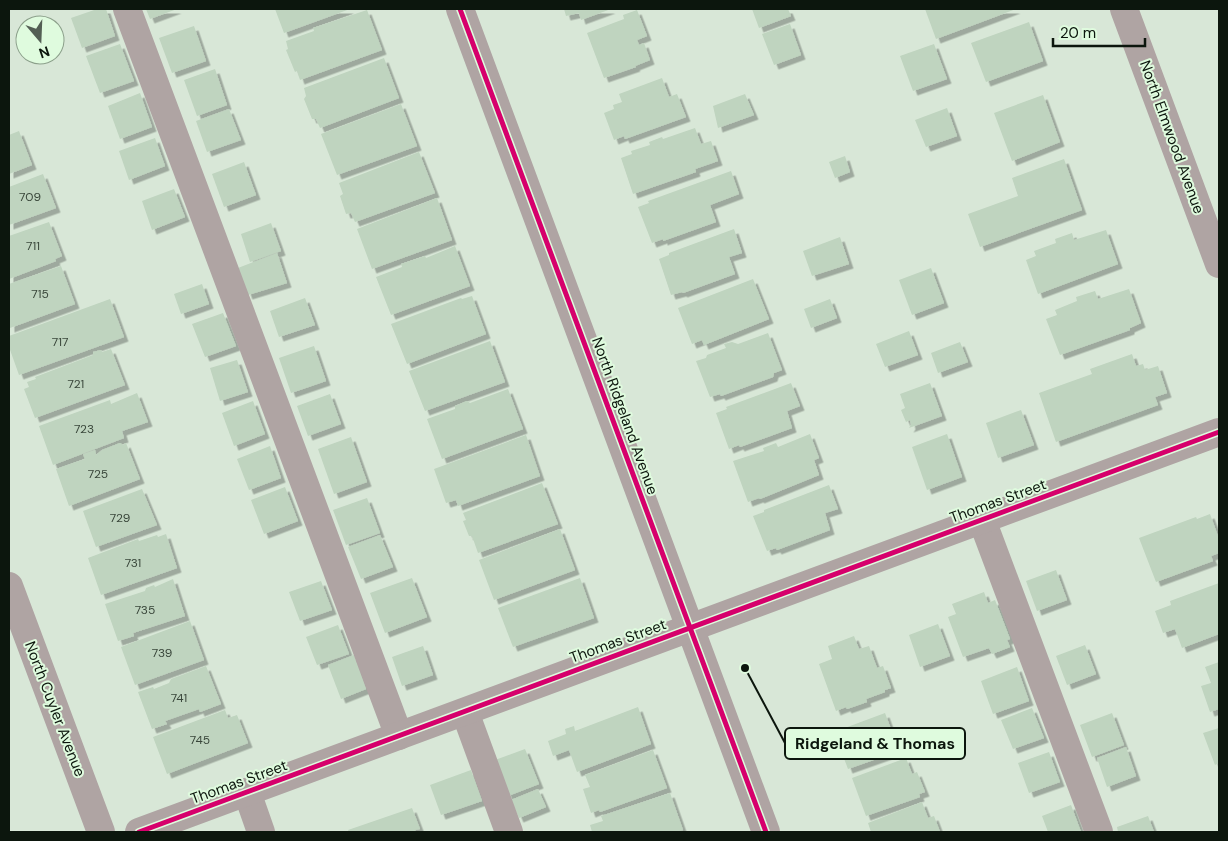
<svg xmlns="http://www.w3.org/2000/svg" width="1228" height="841" viewBox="0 0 1228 841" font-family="'DM Sans',sans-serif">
	<defs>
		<filter id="shadow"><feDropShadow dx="4.5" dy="4.5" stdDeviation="0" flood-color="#0004"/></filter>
	</defs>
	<rect width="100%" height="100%" fill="#d8e7d7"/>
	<g fill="#bfd4bf" filter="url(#shadow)">
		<polygon points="97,9 106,9 115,36 82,48 71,18"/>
		<polygon points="146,9 177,9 150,19"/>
		<polygon points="275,9 350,9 284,33"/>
		<polygon points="564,9 611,9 581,20 579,13 566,16"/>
		<polygon points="752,9 788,9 791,16 759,28"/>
		<polygon points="925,9 1016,9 936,39"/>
		<polygon points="367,10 382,50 300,80 297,71 295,72 286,50 288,49 286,41 314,31 313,28"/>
		<polygon points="637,10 647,36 637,40 639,45 644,43 650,60 635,66 636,67 604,78 587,33 624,19 623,15"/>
		<polygon points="1029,22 1043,61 986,82 971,43"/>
		<polygon points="790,24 801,55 774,65 762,34"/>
		<polygon points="194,26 206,61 172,73 159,38"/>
		<polygon points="120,44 134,81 100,93 86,56"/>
		<polygon points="934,44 947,79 913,91 900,56"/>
		<polygon points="384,58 399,98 320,128 316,119 312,119 304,99 306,96 304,88"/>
		<polygon points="215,69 227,105 197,116 184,80"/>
		<polygon points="662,78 669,97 677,94 686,117 625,139 624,136 614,140 604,113 614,109 613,105 622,102 619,94"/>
		<polygon points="140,93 152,127 120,139 108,106"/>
		<polygon points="745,94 754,115 718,128 713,106"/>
		<polygon points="1043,95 1060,142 1012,161 994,113"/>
		<polygon points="401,104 417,146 337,175 321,134"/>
		<polygon points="947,108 957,136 926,147 915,120"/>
		<polygon points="229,109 241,140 207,152 196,121"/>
		<polygon points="695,128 701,144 711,141 718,161 695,169 696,172 633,194 621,158 632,154 631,151 650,145 649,142 662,137 663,139"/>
		<polygon points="19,131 32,165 9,174 9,135"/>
		<polygon points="155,138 165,166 129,180 119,151"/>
		<polygon points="419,152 435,193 355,222 351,213 346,214 340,196 343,194 339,183"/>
		<polygon points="845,156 850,172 835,178 829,162"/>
		<polygon points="1064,159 1082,210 980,247 968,214 1018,196 1012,178"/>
		<polygon points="244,162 256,195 224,207 212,174"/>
		<polygon points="731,171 739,194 710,205 716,222 663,241 663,239 652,243 638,207 649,203 648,201"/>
		<polygon points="43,174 56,208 9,225 9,187"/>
		<polygon points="174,189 185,217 152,230 142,201"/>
		<polygon points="437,198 452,240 372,269 357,229"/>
		<polygon points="49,222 62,256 55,259 56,261 9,279 9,236"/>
		<polygon points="271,223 281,251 250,262 241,234"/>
		<polygon points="734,229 742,253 729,257 735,274 683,293 682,292 671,295 659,259 669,255 669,253"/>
		<polygon points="1106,230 1118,264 1038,294 1026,260 1036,256 1034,251 1056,243 1055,239 1072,233 1074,240"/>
		<polygon points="840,237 849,264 812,276 803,251"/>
		<polygon points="455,246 470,286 391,315 376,277 402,267 401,264 425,256 426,258"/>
		<polygon points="277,253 287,283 248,295 238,268"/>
		<polygon points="61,266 75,304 10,328 9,284"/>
		<polygon points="931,268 944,303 912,315 899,280"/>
		<polygon points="753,279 769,319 704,345 702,340 692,344 678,308"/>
		<polygon points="202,284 209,304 181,314 174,294"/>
		<polygon points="1129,289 1141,323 1130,328 1130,330 1060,355 1046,319 1057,315 1055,310 1077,301 1076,297 1095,291 1098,299"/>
		<polygon points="472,296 486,334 407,364 391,324 461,298 462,299"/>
		<polygon points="305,298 315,325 279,337 270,311"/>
		<polygon points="110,299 124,337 19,375 9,347 9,336"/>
		<polygon points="830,299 837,318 811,328 804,309"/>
		<polygon points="223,313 236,346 205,357 192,324"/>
		<polygon points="909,331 918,355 885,367 876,344"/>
		<polygon points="768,333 782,370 774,373 773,377 721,396 720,394 710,397 696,361 706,358 707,355 726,348 724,344 732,342 738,344"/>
		<polygon points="490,341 505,382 425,411 409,371"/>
		<polygon points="960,342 968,362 938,373 931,353"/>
		<polygon points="314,346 326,381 291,393 279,358"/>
		<polygon points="111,349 125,385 35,418 24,389 29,387 27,382 36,379 35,377 93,355 93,352 101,350 102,352"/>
		<polygon points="1132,354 1136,366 1143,364 1145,370 1158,366 1167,393 1155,397 1158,405 1056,442 1039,393 1092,374 1090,369"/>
		<polygon points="237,360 248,392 220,401 210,368"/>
		<polygon points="791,383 800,406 787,411 792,428 740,447 739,445 729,449 716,413 727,409 726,407"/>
		<polygon points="930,383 942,416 909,428 911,425 910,420 906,422 901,410 905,408 900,394"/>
		<polygon points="508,389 523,429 442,459 427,419 455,409 455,406 467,401 470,403"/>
		<polygon points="137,393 148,422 122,431 124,438 53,465 39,426 110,400 111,404"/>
		<polygon points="330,394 341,424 308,436 297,406"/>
		<polygon points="253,401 265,434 234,446 222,413"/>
		<polygon points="1021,410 1034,445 998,458 986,423"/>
		<polygon points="810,434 819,458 814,460 819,475 760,499 759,498 748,502 733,461 764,451 763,448 776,443 778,447"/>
		<polygon points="947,434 962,477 927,490 912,447"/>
		<polygon points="526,435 540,476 458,506 456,500 446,503 434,469"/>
		<polygon points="351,437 367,482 334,494 318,449"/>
		<polygon points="120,443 123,445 126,443 140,479 69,506 56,469 85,459 83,454 95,450 96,455 102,450"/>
		<polygon points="270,446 281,478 249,490 237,459"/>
		<polygon points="542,483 558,524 478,553 472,536 469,536 463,521 466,520 463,513"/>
		<polygon points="829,485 838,509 825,513 830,530 777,550 776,548 767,551 753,516 764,512 764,510"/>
		<polygon points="285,487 298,521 264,534 251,500"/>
		<polygon points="142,489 157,525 96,547 83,511"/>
		<polygon points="367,498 380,533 346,545 333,510"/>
		<polygon points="1210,514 1219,539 1219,553 1211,556 1213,561 1156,582 1139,538 1196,517 1197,519"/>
		<polygon points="560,529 575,570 494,600 479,560"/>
		<polygon points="166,534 177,568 101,595 88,558 138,539 139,541 157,535 158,537"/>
		<polygon points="380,535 393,567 361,579 348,547"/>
		<polygon points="1056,570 1067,600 1037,611 1026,581"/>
		<polygon points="412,578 427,617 385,633 370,593"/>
		<polygon points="580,578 594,618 513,647 498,608"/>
		<polygon points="173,579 185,616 133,633 134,636 118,641 105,604 145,591 146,588 154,585 155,587"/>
		<polygon points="321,581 332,610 300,621 289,592"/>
		<polygon points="1219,583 1219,634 1182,648 1175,629 1163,633 1155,611 1171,605 1170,601"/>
		<polygon points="984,592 988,603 995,600 1010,639 1007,640 1010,647 992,654 989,648 963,657 948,617 956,614 952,604"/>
		<polygon points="190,621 204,660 135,685 121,647"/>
		<polygon points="938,624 950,656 920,667 909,635"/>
		<polygon points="338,625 349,654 317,665 306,637"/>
		<polygon points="854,636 859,649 869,646 877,668 883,666 891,688 885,690 885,692 866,699 867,702 847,709 846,707 836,711 819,664 832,659 828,646"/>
		<polygon points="1085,645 1096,674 1067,685 1056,656"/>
		<polygon points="423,646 433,675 402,686 392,657"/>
		<polygon points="354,655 366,689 341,699 328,665"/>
		<polygon points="1219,662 1219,709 1210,712 1201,686 1211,683 1205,667"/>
		<polygon points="206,666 221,704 200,712 199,709 165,721 167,724 152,729 138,692 153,687 154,689 169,683 171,679"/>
		<polygon points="1017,667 1029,701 993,714 981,681"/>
		<polygon points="638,707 651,744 577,772 569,750 553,756 548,741 566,734 565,729 574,726 575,731"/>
		<polygon points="1032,708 1044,738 1013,749 1001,720"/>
		<polygon points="225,710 228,718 237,715 248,743 167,774 153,737"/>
		<polygon points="885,713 899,751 848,769 834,732"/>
		<polygon points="1112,713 1124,745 1092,757 1080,725"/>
		<polygon points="1219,728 1219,763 1215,765 1203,733"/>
		<polygon points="1126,747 1136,776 1107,787 1097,758"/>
		<polygon points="525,749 539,784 508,796 495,760"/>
		<polygon points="653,750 667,788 600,812 599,810 591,813 583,789 590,787 585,775"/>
		<polygon points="1049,752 1060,782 1029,793 1018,763"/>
		<polygon points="906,758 912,774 917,772 925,792 919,794 920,797 866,816 852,778"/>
		<polygon points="471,770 482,801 441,815 430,785"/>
		<polygon points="538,789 546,807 519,818 511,800"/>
		<polygon points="670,793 683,830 675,832 592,832 590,825 603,821 601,816"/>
		<polygon points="922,802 928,818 934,816 940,832 871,832 868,823"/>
		<polygon points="1071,805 1081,832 1048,832 1042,816"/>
		<polygon points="412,808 420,829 415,830 416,832 349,832 348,830"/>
		<polygon points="1148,816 1154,832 1118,832 1117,827"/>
	</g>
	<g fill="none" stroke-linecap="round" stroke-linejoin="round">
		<g stroke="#afa4a3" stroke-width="28">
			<polyline points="127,9 399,736"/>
			<polyline points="460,9 766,832"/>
			<polyline points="1124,9 1219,264"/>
			<polyline points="982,520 1099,832"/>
			<polyline points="9,586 101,832"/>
			<polyline points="465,712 509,832"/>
			<polyline points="247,792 261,832"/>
			<polyline points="139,832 1219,432"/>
		</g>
		<defs>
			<g id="cycleway">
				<polyline points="460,9 766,832"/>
				<polyline points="139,832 1219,432"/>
			</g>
		</defs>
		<use href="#cycleway" stroke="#dffbde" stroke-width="8"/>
		<use href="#cycleway" stroke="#d6006c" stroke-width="5"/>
	</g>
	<g text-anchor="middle" stroke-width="4" stroke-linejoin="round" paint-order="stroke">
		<g font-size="12" fill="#39463a">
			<text x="30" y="201">709</text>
			<text x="33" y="250">711</text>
			<text x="40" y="298">715</text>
			<text x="60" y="346">717</text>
			<text x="76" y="388">721</text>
			<text x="84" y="433">723</text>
			<text x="98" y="478">725</text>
			<text x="120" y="522">729</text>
			<text x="133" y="567">731</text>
			<text x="145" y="614">735</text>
			<text x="162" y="657">739</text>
			<text x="179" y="702">741</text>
			<text x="200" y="744">745</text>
		</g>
		<g font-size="15" fill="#0c160d" stroke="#dffbde">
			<text transform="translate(1172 137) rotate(70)" y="5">North Elmwood Avenue</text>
			<text transform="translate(625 416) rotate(70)" y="5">North Ridgeland Avenue</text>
			<text transform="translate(998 501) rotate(-20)" y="5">Thomas Street</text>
			<text transform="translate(618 641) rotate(-20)" y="5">Thomas Street</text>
			<text transform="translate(55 709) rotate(69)" y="5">North Cuyler Avenue</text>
			<text transform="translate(239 782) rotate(-20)" y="5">Thomas Street</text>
		</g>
	</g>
	<path fill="none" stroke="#0c160d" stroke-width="2" d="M745 668L785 743"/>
	<circle fill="#0c160d" stroke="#dffbde" stroke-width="2" cx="745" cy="668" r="5"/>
	<rect fill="#dffbde" stroke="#0c160d" stroke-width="2" x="785" y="728" width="180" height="31" rx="5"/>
	<g font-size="16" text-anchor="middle" font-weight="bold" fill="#0c160d">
		<text x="875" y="749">Ridgeland &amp; Thomas</text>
	</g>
	<rect width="1228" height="841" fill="none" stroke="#0c160d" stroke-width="20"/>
	<g transform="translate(40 40) rotate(161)"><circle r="24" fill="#dffbde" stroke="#8b9f8a"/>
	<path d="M0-4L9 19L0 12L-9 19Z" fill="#535f54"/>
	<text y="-8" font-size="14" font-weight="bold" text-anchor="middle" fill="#0c160d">N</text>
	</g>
	<path d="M1053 38v8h92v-8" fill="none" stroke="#0c160d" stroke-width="2.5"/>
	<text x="1060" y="38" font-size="15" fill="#0c160d" stroke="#dffbde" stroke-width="4" paint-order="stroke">20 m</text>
</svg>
